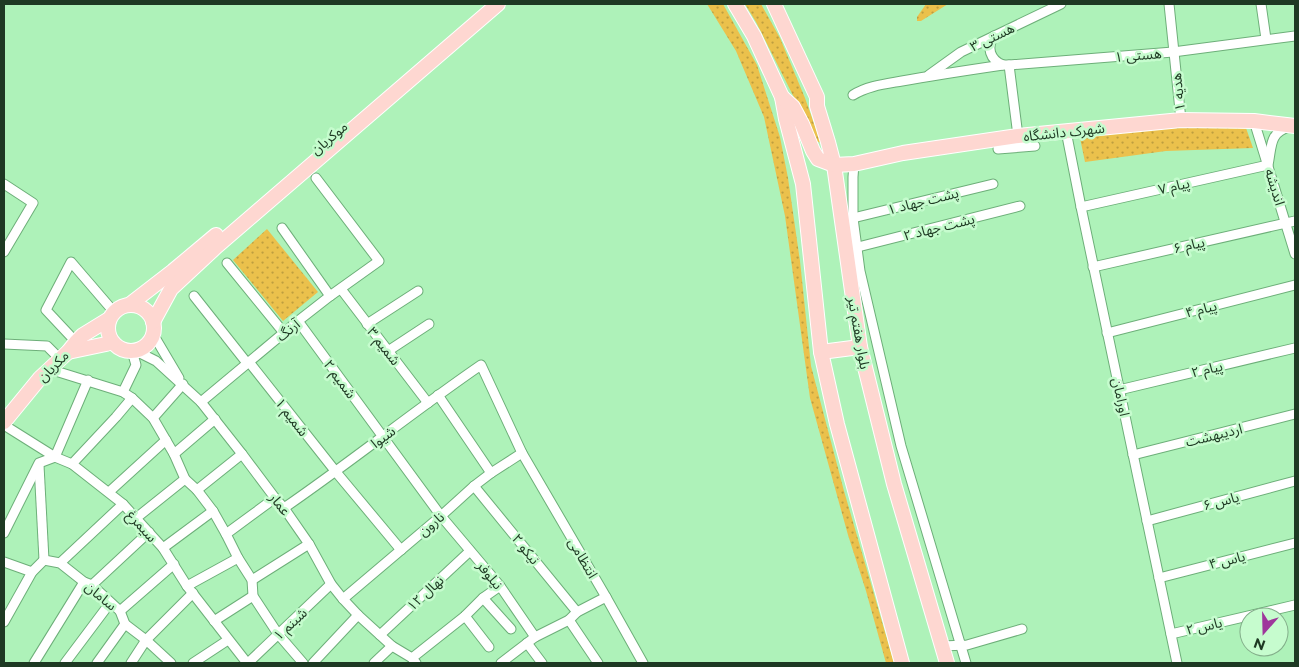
<svg xmlns="http://www.w3.org/2000/svg" width="1299" height="667" viewBox="0 0 1299 667" font-family="Montserrat,'Noto Sans Arabic',sans-serif">
	<defs>
		<pattern id="grass-dots" width="8" height="8" patternUnits="userSpaceOnUse" patternTransform="scale(1.25)"><rect width="8" height="8" fill="#ebc14c"/><path d="M2 2h.1M6 6h.1" fill="none" stroke="#be9e3f" stroke-width="1.8" stroke-linecap="round"/></pattern>
	</defs>
	<rect width="100%" height="100%" fill="#aef2b9"/>
	<g fill="url(#grass-dots)">
		<polygon points="707,4 723,4 757,65 780,137 788,178 800,261 811,366 844,491 894,663 886,663 866,591 848,535 810,398 785,216 764,117 736,51"/>
		<polygon points="745,4 761,4 780,38 805,98 821,143 816,141 756,22"/>
		<polygon points="926,4 948,4 921,21 917,21 917,17"/>
		<polygon points="1207,126 1246,128 1253,148 1166,151 1085,162 1080,138 1137,130"/>
		<polygon points="267,229 318,292 283,321 233,260"/>
	</g>
	<g fill="none" stroke-linecap="round" stroke-linejoin="round">
		<defs>
			<g id="minor">
				<polyline points="1169,4 1181,120"/>
				<polyline points="1261,4 1266,39"/>
				<path d="M994 36C986 47 990 60 1003 65"/>
				<polyline points="1009,65 1018,136"/>
				<polyline points="929,75 961,52 1061,4"/>
				<path d="M853 95C867 86 885 84 902 81 935 75 969 70 1003 65H1009L1173 52 1295 36"/>
				<polyline points="1254,121 1295,254"/>
				<polyline points="1066,131 1081,207 1177,663"/>
				<polyline points="998,149 1035,146"/>
				<polyline points="854,164 853,177 853,218 860,271 901,446 966,663"/>
				<polyline points="4,184 33,203 4,252"/>
				<path d="M1081 207 1268 165C1272 146 1269 133 1289 127"/>
				<polyline points="853,218 993,184"/>
				<polyline points="282,228 330,296"/>
				<polyline points="858,247 1020,206"/>
				<polyline points="227,263 284,333"/>
				<polyline points="1093,267 1295,221"/>
				<polyline points="341,289 428,403"/>
				<polyline points="194,296 247,363"/>
				<polyline points="298,321 441,516 500,586 535,637"/>
				<polyline points="367,324 418,291"/>
				<polyline points="1107,333 1295,285"/>
				<polyline points="153,334 179,378"/>
				<polyline points="76,342 46,310 71,262 114,312"/>
				<polyline points="4,344 47,346 60,359"/>
				<polyline points="136,351 156,361 201,402 242,454 275,498 284,508 309,544 331,584 343,599 358,615 392,646 412,658 416,663"/>
				<polyline points="388,351 429,324"/>
				<polyline points="249,362 336,472 401,550"/>
				<polyline points="49,369 123,392 132,398 153,418 174,454 185,479 197,490 213,511 226,534 238,558 252,580 253,596 278,634 303,663"/>
				<polyline points="1119,390 1295,348"/>
				<polyline points="123,392 136,365 132,351"/>
				<polyline points="438,395 491,473"/>
				<polyline points="201,402 298,321 330,296 379,261 316,178"/>
				<polyline points="153,418 183,384"/>
				<polyline points="4,425 55,457 72,464 123,504 163,548 187,586 247,663"/>
				<polyline points="174,454 215,419"/>
				<polyline points="1133,455 1295,414"/>
				<polyline points="72,464 116,417 132,398"/>
				<polyline points="39,465 44,560"/>
				<polyline points="474,486 577,612"/>
				<polyline points="197,490 242,454"/>
				<polyline points="109,492 166,440"/>
				<path d="M284 508C351 462 414 411 481 365L522 453 606 597 643 663"/>
				<polyline points="135,519 185,479"/>
				<polyline points="1147,521 1295,481"/>
				<polyline points="4,533 39,463 55,457 88,380"/>
				<polyline points="226,534 275,498"/>
				<polyline points="163,548 213,511"/>
				<polyline points="44,560 60,563 84,582 92,585 120,611 125,624 146,640 171,663"/>
				<polyline points="4,562 32,572"/>
				<polyline points="60,563 123,504"/>
				<polyline points="1159,578 1295,543"/>
				<polyline points="252,580 309,544"/>
				<polyline points="92,585 149,532"/>
				<polyline points="187,586 238,558"/>
				<polyline points="483,598 511,629"/>
				<polyline points="343,599 441,516 474,486 491,473 522,453"/>
				<polyline points="120,611 174,564"/>
				<polyline points="465,616 489,647"/>
				<polyline points="569,620 598,663"/>
				<polyline points="214,621 253,596"/>
				<polyline points="4,622 32,572 44,560"/>
				<polyline points="1171,634 1295,605"/>
				<polyline points="380,635 470,551"/>
				<polyline points="527,643 542,663"/>
				<polyline points="942,646 967,645 1022,629"/>
				<polyline points="412,658 465,616 483,598 500,586"/>
				<polyline points="34,663 84,582"/>
				<polyline points="65,663 110,603"/>
				<polyline points="97,663 125,624"/>
				<polyline points="131,663 146,640 193,593"/>
				<polyline points="193,663 228,640"/>
				<polyline points="248,663 331,584"/>
				<polyline points="313,663 358,615"/>
				<polyline points="374,663 392,646"/>
				<polyline points="501,663 535,637 569,620 577,612 606,597"/>
			</g>
			<g id="primary">
				<polyline points="735,4 754,36 782,97 786,119 803,184 821,352 837,424 902,663"/>
				<polyline points="774,4 817,97 817,106 828,142 834,165 860,347 894,484 947,663"/>
				<polyline points="782,97 793,107 802,124 813,151 818,159 834,165 854,164 903,153 1018,136 1181,120 1254,121 1295,126"/>
				<circle cx="131" cy="328" r="23"/>
				<polyline points="129,305 173,271 216,235"/>
				<polyline points="153,322 171,289 216,247 498,4"/>
				<polyline points="68,352 106,344 112,342"/>
				<polyline points="821,352 860,347"/>
				<polyline points="4,422 40,378 68,352 76,342 83,335 109,319"/>
			</g>
		</defs>
		<use href="#minor" stroke="#6daf79" stroke-width="11"/>
		<use href="#primary" stroke="#fff" stroke-width="16"/>
		<use href="#minor" stroke="#fff" stroke-width="9"/>
		<use href="#primary" stroke="#fed7d1" stroke-width="14"/>
	</g>
	<g text-anchor="middle" stroke-width="5" stroke-linejoin="round" paint-order="stroke">
		<g font-size="14" fill="#1e3923" stroke="#c6fcce">
			<text transform="translate(992 37) rotate(-26)" y="5">هستی ۳</text>
			<text transform="translate(1138 55) rotate(-5)" y="5">هستی ۱</text>
			<text transform="translate(1178 92) rotate(-96)" y="5">هدیه ۱</text>
			<text transform="translate(1064 132) rotate(-6)" y="5">شهرک دانشگاه</text>
			<text transform="translate(329 138) rotate(-40)" y="5">موکریان</text>
			<text transform="translate(1174 186) rotate(-13)" y="5">پیام ۷</text>
			<text transform="translate(1275 187) rotate(73)" y="5">اندیشه</text>
			<text transform="translate(923 201) rotate(-14)" y="5">پشت جهاد ۱</text>
			<text transform="translate(939 227) rotate(-14)" y="5">پشت جهاد ۲</text>
			<text transform="translate(1189 245) rotate(-13)" y="5">پیام ۶</text>
			<text transform="translate(1201 309) rotate(-14)" y="5">پیام ۴</text>
			<text transform="translate(288 330) rotate(-39)" y="5">آرنگ</text>
			<text transform="translate(859 333) rotate(80)" y="5">بلوار هفتم تیر</text>
			<text transform="translate(384 346) rotate(52)" y="5">شمیم ۳</text>
			<text transform="translate(53 366) rotate(-45)" y="5">مکریان</text>
			<text transform="translate(1207 369) rotate(-13)" y="5">پیام ۲</text>
			<text transform="translate(340 379) rotate(54)" y="5">شمیم ۲</text>
			<text transform="translate(1121 397) rotate(78)" y="5">اورامان</text>
			<text transform="translate(292 417) rotate(52)" y="5">شمیم ۱</text>
			<text transform="translate(1214 435) rotate(-14)" y="5">اردیبهشت</text>
			<text transform="translate(383 437) rotate(-37)" y="5">شیوا</text>
			<text transform="translate(1221 501) rotate(-15)" y="5">یاس ۶</text>
			<text transform="translate(280 504) rotate(51)" y="5">عمار</text>
			<text transform="translate(431 524) rotate(-40)" y="5">نارون</text>
			<text transform="translate(142 526) rotate(48)" y="5">سیمرغ</text>
			<text transform="translate(526 549) rotate(51)" y="5">نیکو ۲</text>
			<text transform="translate(583 558) rotate(60)" y="5">انتظامی</text>
			<text transform="translate(1227 560) rotate(-14)" y="5">یاس ۴</text>
			<text transform="translate(490 575) rotate(51)" y="5">نیلوفر</text>
			<text transform="translate(425 593) rotate(-43)" y="5">نهال ۱۲</text>
			<text transform="translate(101 596) rotate(40)" y="5">سامان</text>
			<text transform="translate(290 624) rotate(-43)" y="5">شبنم ۱</text>
			<text transform="translate(1204 626) rotate(-13)" y="5">یاس ۲</text>
		</g>
	</g>
	<rect width="1299" height="667" fill="none" stroke="#1e3923" stroke-width="10"/>
	<g transform="translate(1264 632) rotate(200)"><circle r="24" fill="#c6fcce" stroke="#83ae8a"/>
	<path d="M0-4L9 19L0 12L-9 19Z" fill="#9e379b"/>
	<text y="-8" font-size="14" font-weight="bold" text-anchor="middle" fill="#1e3923">N</text>
	</g>
</svg>
